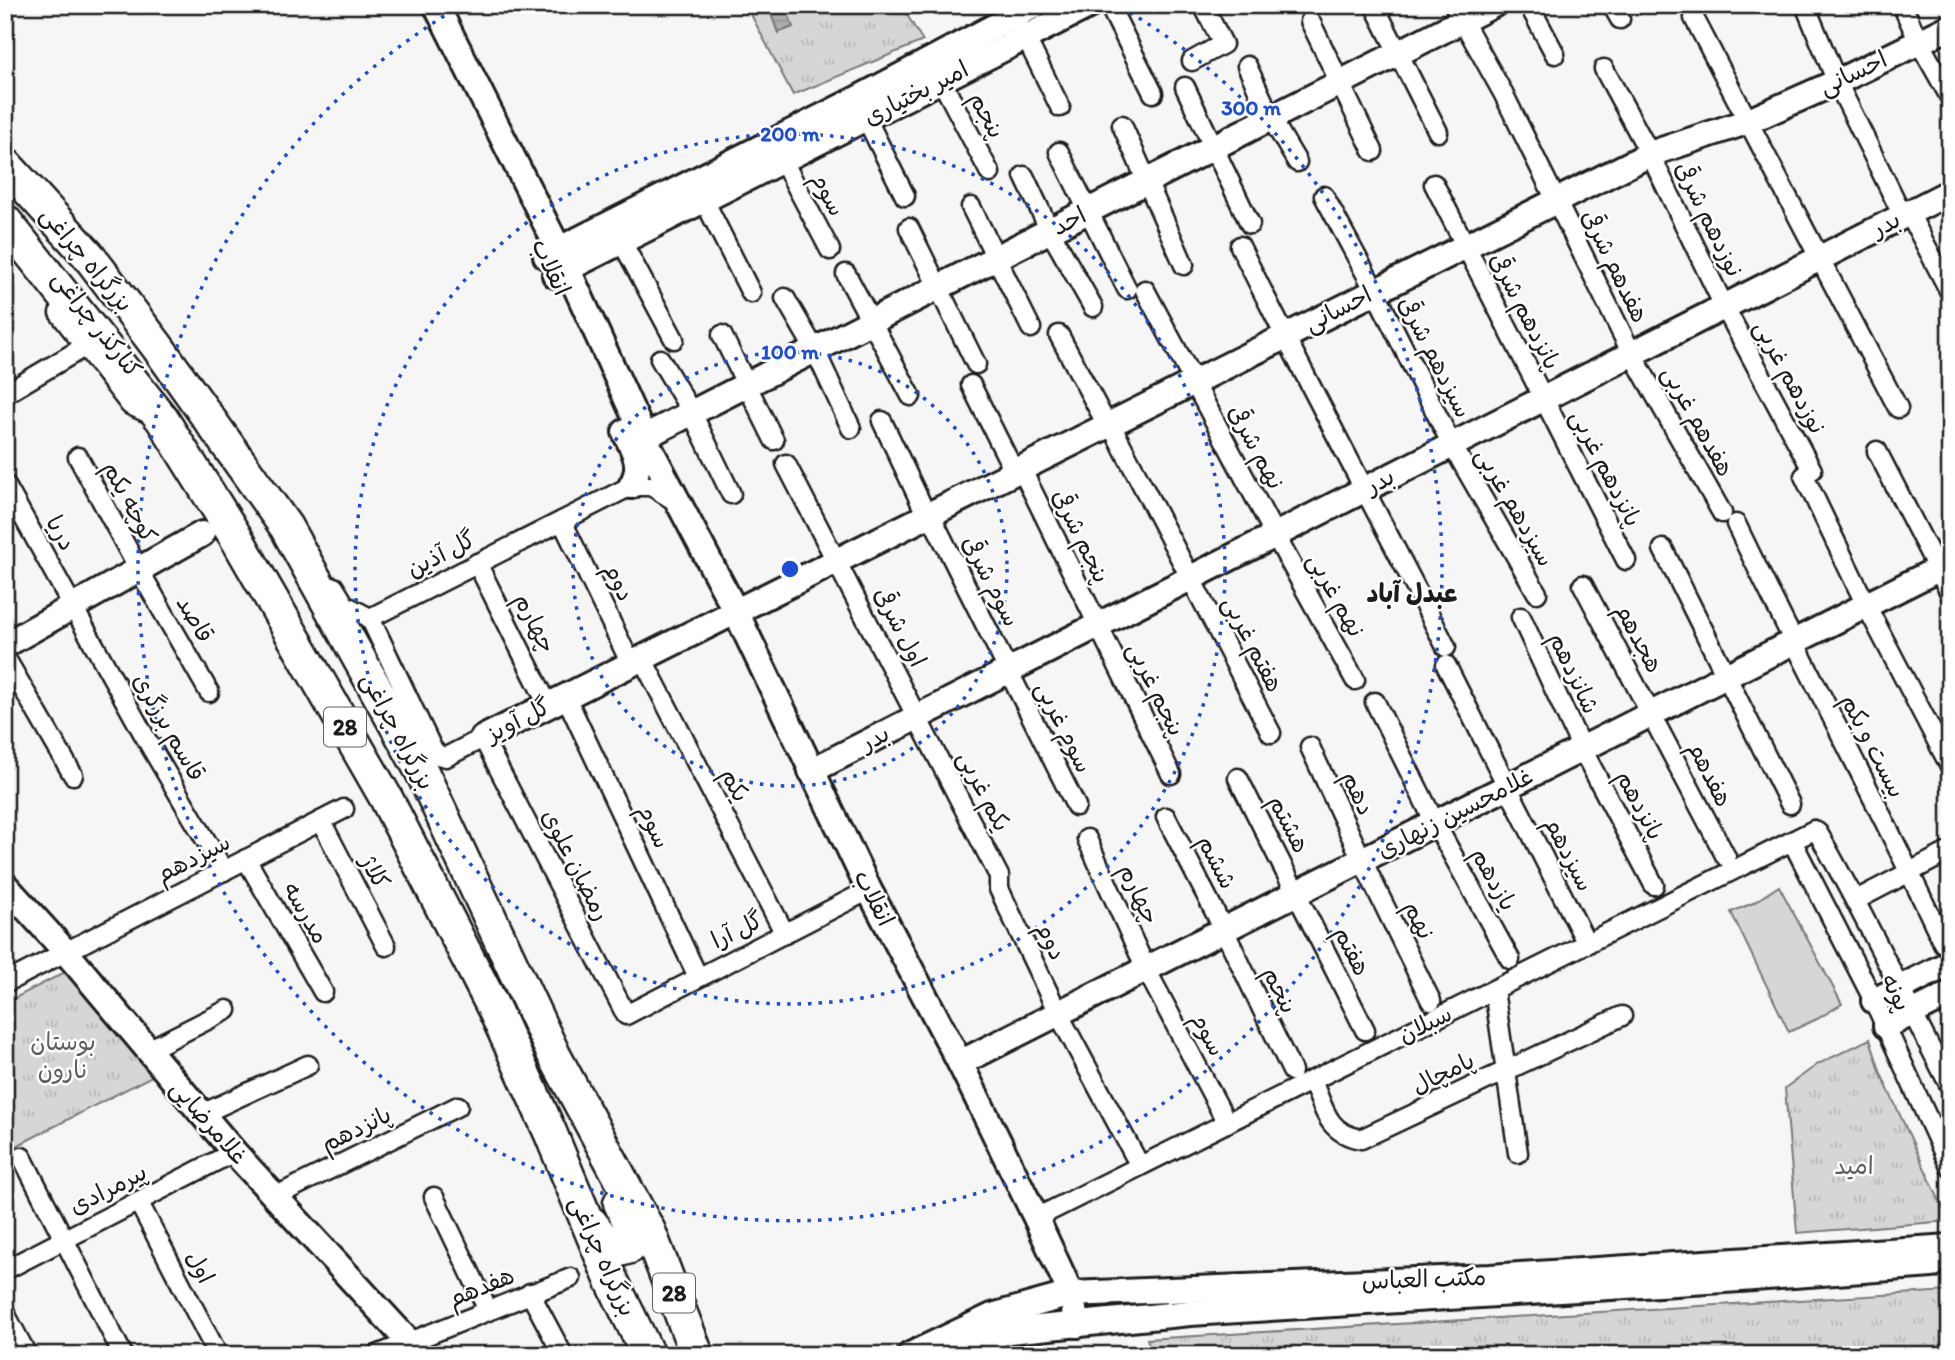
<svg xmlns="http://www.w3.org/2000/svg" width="1955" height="1360" viewBox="0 0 1955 1360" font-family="Itim,'Playpen Sans Arabic',sans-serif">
	<defs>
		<pattern id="park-tufts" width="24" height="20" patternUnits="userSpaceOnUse" patternTransform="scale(1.75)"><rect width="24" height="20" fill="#d6d6d6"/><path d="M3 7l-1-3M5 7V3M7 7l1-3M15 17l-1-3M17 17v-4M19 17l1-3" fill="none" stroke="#b7b7b7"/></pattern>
		<pattern id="water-rules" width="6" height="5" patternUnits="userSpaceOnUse" patternTransform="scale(1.75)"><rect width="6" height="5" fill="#acacac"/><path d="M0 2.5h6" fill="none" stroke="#939393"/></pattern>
	</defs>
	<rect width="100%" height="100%" fill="#f6f6f6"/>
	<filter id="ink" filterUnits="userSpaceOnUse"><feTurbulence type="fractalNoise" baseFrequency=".0143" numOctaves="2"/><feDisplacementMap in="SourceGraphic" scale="14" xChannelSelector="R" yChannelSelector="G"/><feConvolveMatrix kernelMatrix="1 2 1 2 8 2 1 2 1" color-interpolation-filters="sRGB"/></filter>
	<g filter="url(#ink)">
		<g fill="url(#park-tufts)" stroke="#797979" stroke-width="2">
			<polygon points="746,5 901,5 923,41 793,95"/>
			<polygon points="67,971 154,1075 5,1152 5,1003"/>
			<polygon points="1870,1039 1881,1074 1949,1221 1797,1233 1785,1088 1818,1064"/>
			<polygon points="1950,1291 1950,1355 1153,1355 1147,1339"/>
		</g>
		<polygon fill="#d6d6d6" stroke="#797979" stroke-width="2" points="1779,886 1842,1004 1817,1019 1789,1032 1731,912 1753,903"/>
		<polygon fill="url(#water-rules)" stroke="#727272" stroke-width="2" points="785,5 793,27 778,33 768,6"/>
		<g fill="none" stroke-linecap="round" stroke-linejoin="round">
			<defs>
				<g id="street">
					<polyline points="1109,5 1153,93"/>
					<polyline points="1374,5 1438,132"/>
					<polyline points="1454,5 1503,93 1632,354 1722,513"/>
					<polyline points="1529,5 1555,54"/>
					<polyline points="1612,5 1620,19"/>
					<polyline points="1805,5 1837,82 1903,216"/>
					<polyline points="1902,5 1919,42 1950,97"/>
					<polyline points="1694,18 1898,408"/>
					<polyline points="1310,21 1373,151"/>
					<polyline points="1021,28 1060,107"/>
					<polyline points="1192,61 1223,44 1203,5"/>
					<polyline points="1247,66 1271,118 1297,162"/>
					<polyline points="1604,69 1650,154 1724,306 1812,470"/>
					<polyline points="941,80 990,173"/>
					<polyline points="1185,87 1250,224"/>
					<polyline points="866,118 905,196"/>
					<polyline points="1122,125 1184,265"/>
					<polyline points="1059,152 1127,289"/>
					<polyline points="783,161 830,250"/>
					<polyline points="1024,176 1050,231 1093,307"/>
					<polyline points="1434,184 1626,560"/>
					<polyline points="1324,196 1375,291 1452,445 1537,593"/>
					<polyline points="704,200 751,293"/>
					<polyline points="971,207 1031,328"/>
					<polyline points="1909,213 1950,292"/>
					<polyline points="909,228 976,364"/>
					<polyline points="622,242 674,339"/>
					<path d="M1240 246C1306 381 1378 513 1446 647"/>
					<polyline points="846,274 911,396"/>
					<polyline points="1145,290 1275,535 1355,680"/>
					<polyline points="785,298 815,350 851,428"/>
					<polyline points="59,313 130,405 152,415"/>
					<polyline points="722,335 774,440"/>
					<polyline points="1059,335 1107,425"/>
					<polyline points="660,359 692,413 731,494"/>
					<polyline points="971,385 1014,471"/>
					<polyline points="5,394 84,347"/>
					<polyline points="882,421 927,516"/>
					<polyline points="1110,423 1271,733"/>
					<polyline points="1877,451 1950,593"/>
					<polyline points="78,457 139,570 209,692"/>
					<polyline points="786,464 999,876 999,889 1058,1013 1140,1166"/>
					<polyline points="1021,468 1171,774"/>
					<polyline points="1804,476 1866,605 1950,766"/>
					<polyline points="5,484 149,744 224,871"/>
					<polyline points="930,514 1076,806"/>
					<polyline points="562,521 631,664"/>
					<path d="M1736 524C1803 664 1878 802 1943 943"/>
					<polyline points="1663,549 1790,804"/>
					<polyline points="477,563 548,705"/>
					<polyline points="1583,585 1726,857"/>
					<polyline points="334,587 345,605 370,618"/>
					<polyline points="1521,617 1582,749 1654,885"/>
					<polyline points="370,618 432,748 438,755 446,757 483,738 626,1015 869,890"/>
					<polyline points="370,618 631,486 651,486 677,502"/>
					<polyline points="5,657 73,775"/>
					<polyline points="642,658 785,934"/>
					<polyline points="1446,665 1587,944"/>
					<polyline points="566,697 698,977"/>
					<polyline points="1375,702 1435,823 1510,959"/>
					<polyline points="1310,747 1362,860 1431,1001"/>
					<polyline points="1238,778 1365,1030"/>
					<polyline points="1166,817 1224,930 1292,1071"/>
					<polyline points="321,821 386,946"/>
					<polyline points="1087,839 1146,969 1227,1123"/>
					<polyline points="1792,841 1874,1001 1950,1167"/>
					<polyline points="246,859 323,992"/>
					<polyline points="1856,900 1950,851"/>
					<polyline points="5,983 344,809"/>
					<polyline points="1494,990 1518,1153"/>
					<polyline points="148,1050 227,1010"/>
					<path d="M1312 1080C1324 1109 1327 1133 1361 1139L1622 1016"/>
					<polyline points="202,1114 308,1065"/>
					<polyline points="22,1157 123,1355"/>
					<polyline points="276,1196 458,1106"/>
					<polyline points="434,1197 488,1310"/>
					<polyline points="138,1201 218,1355"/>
					<path d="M1036 1218 1814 830 1818 833C1865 915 1906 1002 1950 1086"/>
					<polyline points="5,1270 234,1152"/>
					<polyline points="530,1293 563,1355"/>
					<polyline points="5,1313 27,1355"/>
					<polyline points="377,1355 571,1278"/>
				</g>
				<g id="secondary">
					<polyline points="436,5 559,250 644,437 736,612 869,890 960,1063 1036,1218 1071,1294 1077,1325"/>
					<polyline points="546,256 859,98 1035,5"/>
					<polyline points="555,275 1090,5"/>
					<path d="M625 432C634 453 644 464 631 486"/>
					<polyline points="644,437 1493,5"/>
					<polyline points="5,645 202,534"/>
					<polyline points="483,738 1650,154 1749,121 1837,82 1950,27"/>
					<polyline points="811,771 1950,192"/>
					<polyline points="5,885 65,951 234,1152 409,1342 418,1355"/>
					<polyline points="1874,1001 1950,963"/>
					<polyline points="1886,1026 1950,994"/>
					<polyline points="960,1063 1950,563"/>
					<polyline points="952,1351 961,1346 1009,1331 1190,1313 1740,1279 1932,1265"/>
					<polyline points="910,1355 992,1316 1071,1294 1490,1277 1950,1247"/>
				</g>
				<g id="highway">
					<polyline points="5,164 88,255 157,346 286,527 422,772 554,1055 649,1231 697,1355"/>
					<polyline points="5,221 162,419 237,539 386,798 495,1011 550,1132 610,1277 648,1355"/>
					<polyline points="591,1223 608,1245 616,1251 630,1247 632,1227 620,1203"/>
				</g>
			</defs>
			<use href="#street" stroke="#1c1c1c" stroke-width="23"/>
			<use href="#secondary" stroke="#1c1c1c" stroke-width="30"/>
			<use href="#highway" stroke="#1c1c1c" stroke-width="37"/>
			<use href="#street" stroke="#fff" stroke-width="18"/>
			<use href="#secondary" stroke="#fff" stroke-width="24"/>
			<use href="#highway" stroke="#fff" stroke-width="32"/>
		</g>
	</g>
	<g fill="none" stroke="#1d4ed8" stroke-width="3.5" stroke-dasharray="3.5 7">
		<circle cx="790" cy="569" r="217"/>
		<circle cx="790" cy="569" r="435"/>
		<path d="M1121 7A652 652 0 1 1 459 7"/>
	</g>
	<g text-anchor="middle" stroke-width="5" stroke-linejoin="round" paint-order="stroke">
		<g fill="#fff" stroke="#606060" stroke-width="2">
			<rect x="324" y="707.5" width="42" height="39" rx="5"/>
			<rect x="653" y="1273.5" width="42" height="39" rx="5"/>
		</g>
		<g font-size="23" font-weight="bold" fill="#1c1c1c">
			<text x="345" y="735">28</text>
			<text x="674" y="1301">28</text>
		</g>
		<g font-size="24" fill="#1c1c1c" stroke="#fff">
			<text transform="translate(1853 73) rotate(-25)" y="8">احسانی</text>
			<text transform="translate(916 93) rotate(-27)" y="8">امیر بختیاری</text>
			<text transform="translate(987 115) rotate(62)" y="8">پنجم</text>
			<text transform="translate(828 194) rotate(62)" y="8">سوم</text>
			<text transform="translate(1709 219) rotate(64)" y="8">نوزدهم شرقی</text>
			<text transform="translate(1069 221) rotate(-27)" y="8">احد</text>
			<text transform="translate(1886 224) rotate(-27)" y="8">بدر</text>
			<text transform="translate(87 259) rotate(50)" y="8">بزرگراه چراغی</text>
			<text transform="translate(1615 266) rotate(64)" y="8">هفدهم شرقی</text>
			<text transform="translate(551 267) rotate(65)" y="8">انقلاب</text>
			<text transform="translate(1338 309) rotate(-27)" y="8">احسانی</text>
			<text transform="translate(1525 311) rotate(63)" y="8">پانزدهم شرقی</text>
			<text transform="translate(97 324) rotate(52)" y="8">کنارکذر چراغی</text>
			<text transform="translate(1435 357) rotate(63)" y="8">سیزدهم شرقی</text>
			<text transform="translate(1790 377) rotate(62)" y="8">نوزدهم غربی</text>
			<text transform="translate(1698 421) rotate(61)" y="8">هفدهم غربی</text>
			<text transform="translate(1256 447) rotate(62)" y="8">نهم شرقی</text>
			<text transform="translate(1606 468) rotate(63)" y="8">پانزدهم غربی</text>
			<text transform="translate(1380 481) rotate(-27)" y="8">بدر</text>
			<text transform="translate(130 502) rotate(62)" y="8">کوچه یکم</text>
			<text transform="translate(1515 507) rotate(60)" y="8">سیزدهم غربی</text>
			<text transform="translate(61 533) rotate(61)" y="8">دریا</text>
			<text transform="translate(1081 536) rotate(64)" y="8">پنجم شرقی</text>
			<text transform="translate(441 554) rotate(-27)" y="8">گل آذین</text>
			<text transform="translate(991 581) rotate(63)" y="8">سوم شرقی</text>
			<text transform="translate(619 582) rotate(64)" y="8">دوم</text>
			<text transform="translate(1336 595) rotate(61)" y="8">نهم غربی</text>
			<text transform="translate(195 619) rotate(60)" y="8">قاصد</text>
			<text transform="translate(535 623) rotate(63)" y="8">چهارم</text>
			<text transform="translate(900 627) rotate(63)" y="8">اول شرقی</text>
			<text transform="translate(1639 638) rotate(62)" y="8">هجدهم</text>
			<text transform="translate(1253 644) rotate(63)" y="8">هفتم غربی</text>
			<text transform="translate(1574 673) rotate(65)" y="8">شانزدهم</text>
			<text transform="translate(1156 689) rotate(64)" y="8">پنجم غربی</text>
			<text transform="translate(518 720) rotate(-27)" y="8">گل آویز</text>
			<text transform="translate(169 727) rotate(60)" y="8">قاسم برزگری</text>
			<text transform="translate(1064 727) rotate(64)" y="8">سوم غربی</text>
			<text transform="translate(398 731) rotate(62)" y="8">بزرگراه چراغی</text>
			<text transform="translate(875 738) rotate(-27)" y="8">بدر</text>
			<text transform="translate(1873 746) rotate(63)" y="8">بیست و یکم</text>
			<text transform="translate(1710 774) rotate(63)" y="8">هفدهم</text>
			<text transform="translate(735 785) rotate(63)" y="8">یکم</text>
			<text transform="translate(984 791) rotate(63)" y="8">یکم غربی</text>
			<text transform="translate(1358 793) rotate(65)" y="8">دهم</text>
			<text transform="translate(1640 805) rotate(62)" y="8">پانزدهم</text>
			<text transform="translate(1455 813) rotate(-27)" y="8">غلامحسین زنهاری</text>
			<text transform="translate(1289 824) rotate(63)" y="8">هشتم</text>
			<text transform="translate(654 826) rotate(65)" y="8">سوم</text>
			<text transform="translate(1569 854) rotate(63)" y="8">سیزدهم</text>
			<text transform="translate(193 858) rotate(-27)" y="8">سیزدهم</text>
			<text transform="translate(1217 862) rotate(63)" y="8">ششم</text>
			<text transform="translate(576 865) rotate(63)" y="8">رمضان علوی</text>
			<text transform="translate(375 872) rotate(62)" y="8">کلاژ</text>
			<text transform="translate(1494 879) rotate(61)" y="8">یازدهم</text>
			<text transform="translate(1139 894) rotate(65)" y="8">چهارم</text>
			<text transform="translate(874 898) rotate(63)" y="8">انقلاب</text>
			<text transform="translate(306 913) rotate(60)" y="8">مدرسه</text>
			<text transform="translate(1419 920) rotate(64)" y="8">نهم</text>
			<text transform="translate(737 930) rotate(-26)" y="8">گل آرا</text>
			<text transform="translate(1051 941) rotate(64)" y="8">دوم</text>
			<text transform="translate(1352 951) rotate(63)" y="8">هفتم</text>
			<text transform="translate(1280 990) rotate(64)" y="8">پنجم</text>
			<text transform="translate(1896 992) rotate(64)" y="8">پونه</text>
			<text transform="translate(1425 1024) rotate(-26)" y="8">سبلان</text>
			<text transform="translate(1208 1034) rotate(62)" y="8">سوم</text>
			<text transform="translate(1443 1073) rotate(-26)" y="8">پامچال</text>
			<text transform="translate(209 1122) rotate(49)" y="8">غلامرضایی</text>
			<text transform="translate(356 1129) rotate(-26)" y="8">پانزدهم</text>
			<text transform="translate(108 1189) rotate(-27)" y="8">پیرمرادی</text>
			<text transform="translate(603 1256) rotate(66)" y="8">بزرگراه چراغی</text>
			<text transform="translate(200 1267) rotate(63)" y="8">اول</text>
			<text transform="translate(1424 1279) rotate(-2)" y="8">مکتب العباس</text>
			<text transform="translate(481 1287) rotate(-22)" y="8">هفدهم</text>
		</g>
		<g font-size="24" fill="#5d5d5d" stroke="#fff">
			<text x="63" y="1050">بوستان<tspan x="63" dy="28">نارون</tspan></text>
			<text x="1854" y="1174">امید</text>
		</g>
		<g font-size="26" font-weight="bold" fill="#1c1c1c" stroke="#fff">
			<text x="1412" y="602">عبدل آباد</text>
		</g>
	</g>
	<circle cx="790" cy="569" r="10" fill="#1d4ed8" stroke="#fff" stroke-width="3.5"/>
	<g font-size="21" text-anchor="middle" font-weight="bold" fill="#1d4ed8" stroke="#fff" stroke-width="5" stroke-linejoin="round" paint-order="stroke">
		<text x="1251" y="115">300 m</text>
		<text x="790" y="141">200 m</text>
		<text x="790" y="359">100 m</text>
	</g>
	<rect width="1955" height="1360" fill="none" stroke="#fff" stroke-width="28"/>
	<rect x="14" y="14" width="1927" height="1332" fill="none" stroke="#1c1c1c" stroke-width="2.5" filter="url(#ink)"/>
</svg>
